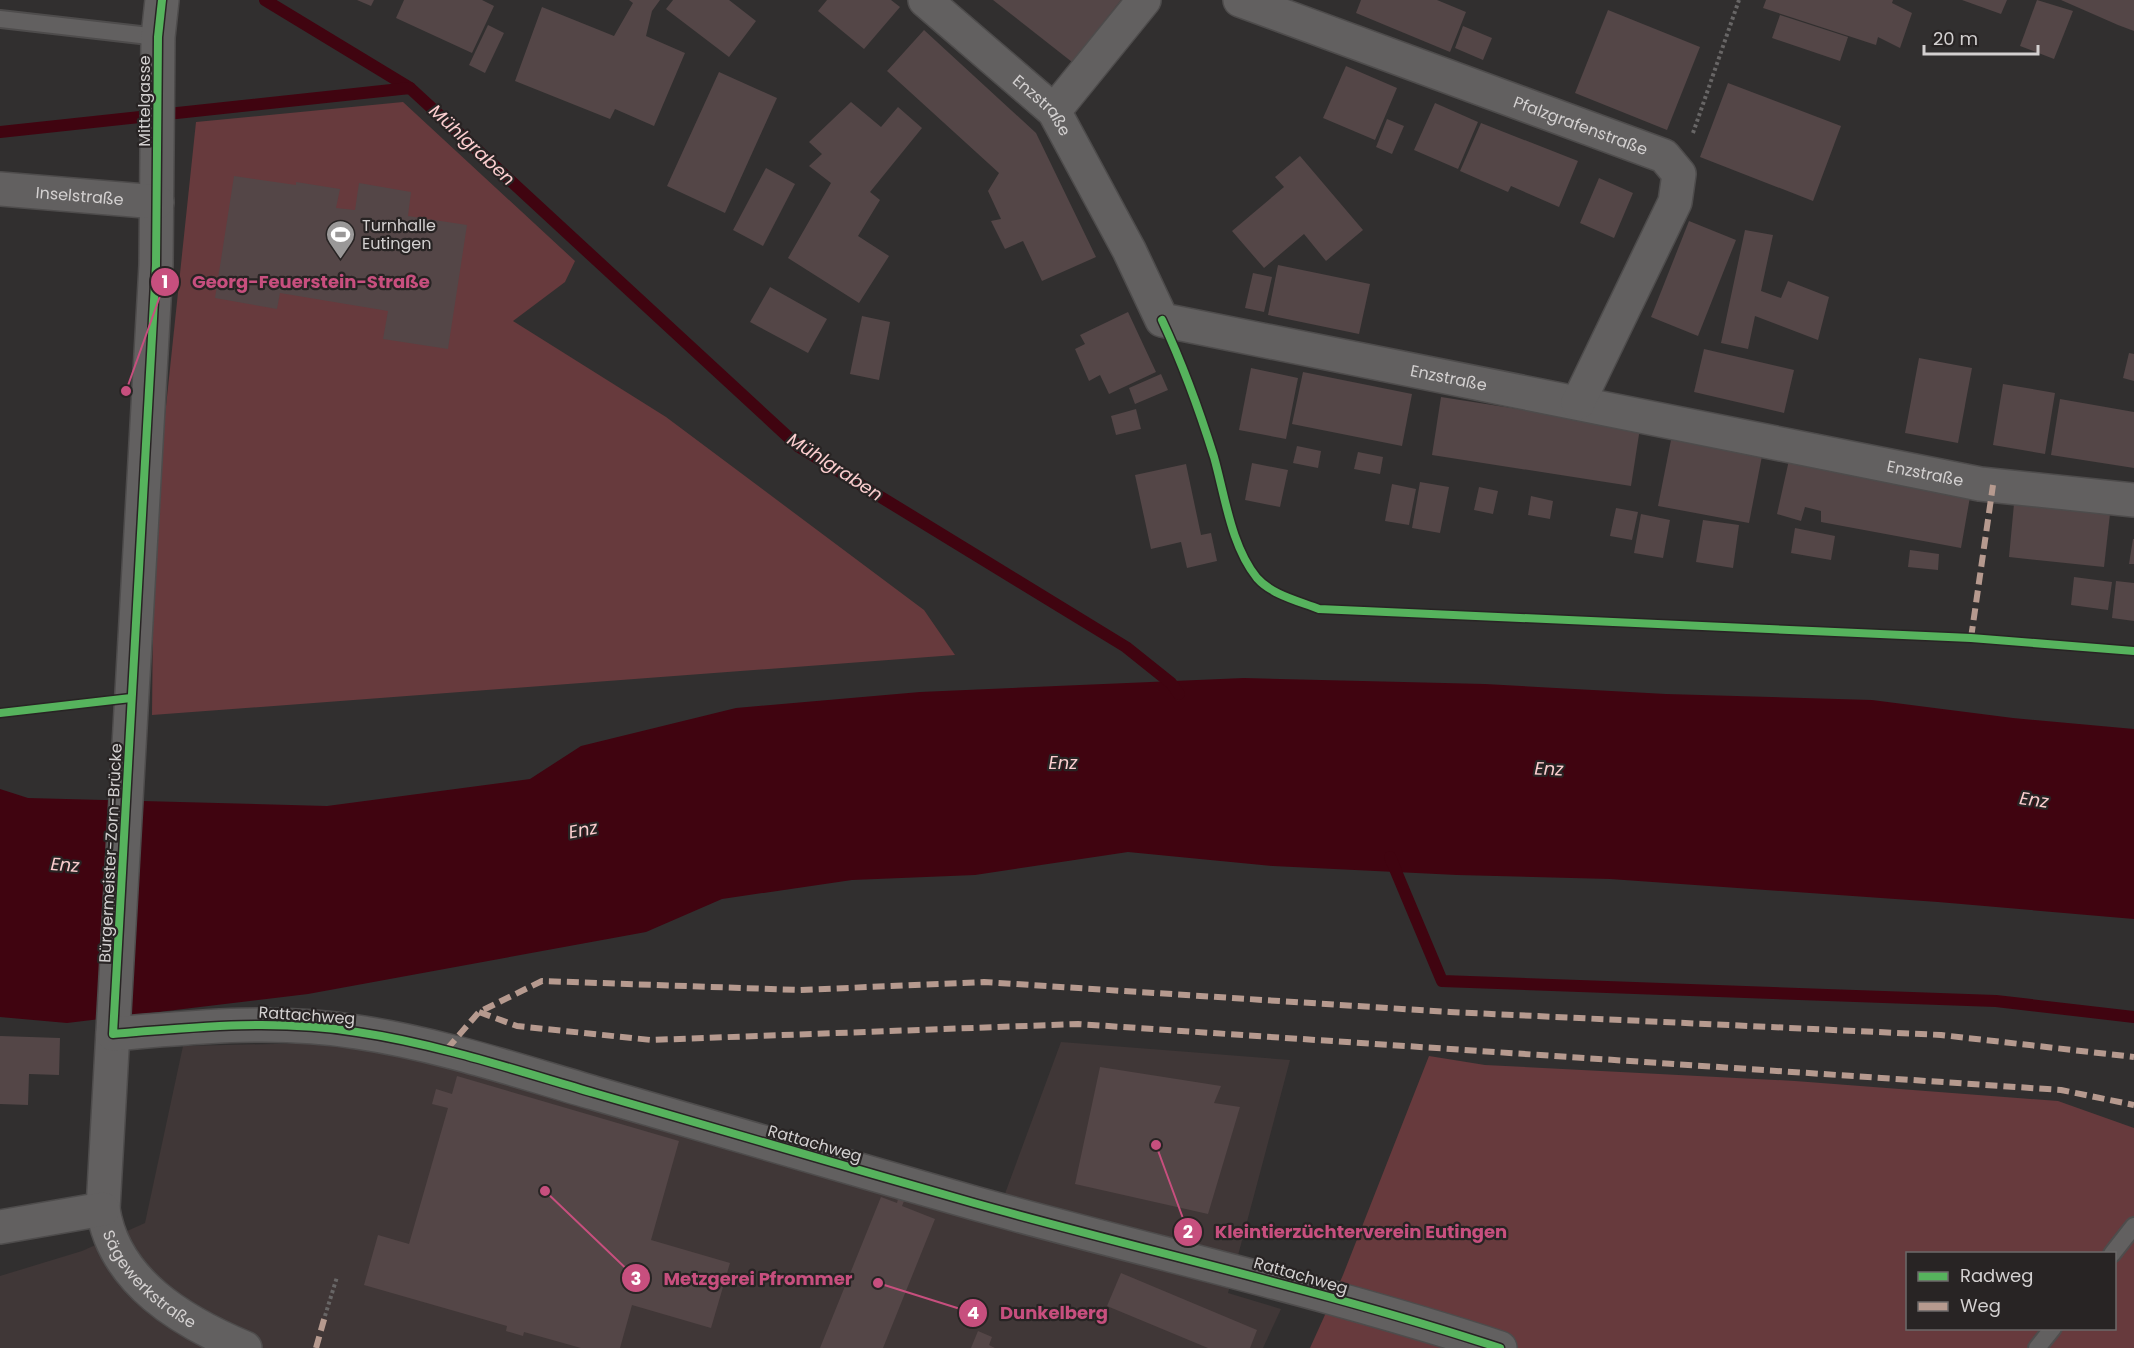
<svg xmlns="http://www.w3.org/2000/svg" width="2134" height="1348" viewBox="0 0 2134 1348" font-family="Poppins,sans-serif">
	<rect width="100%" height="100%" fill="#312f2f"/>
	<polygon fill="#403737" points="360,1042 996,1218 1061,1042 1290,1060 1228,1293 1281,1309 1263,1348 0,1348 0,1276 82,1251 145,1223 183,1046"/>
	<g fill="#673a3d" fill-rule="evenodd">
		<polygon points="403,102 575,261 565,282 513,321 666,417 924,610 955,655 152,715 154,520 196,122"/>
		<path d="M1429 1056 1485 1065 1795 1081 2058 1101 2134 1128V1348H1310L1343 1275ZM1908 1254H2114V1328H1908Z"/>
	</g>
	<polygon fill="#400410" points="1244,678 1485,684 1666,694 1872,700 2013,718 2134,729 2134,919 1938,902 1610,879 1457,875 1273,866 1128,852 975,875 852,880 722,899 646,932 308,994 67,1023 0,1017 0,789 28,798 327,806 530,779 581,746 736,708 920,692"/>
	<g fill="none" stroke-linecap="round" stroke-linejoin="round">
		<g stroke="#400410" stroke-width="12">
			<polyline points="265,0 410,88"/>
			<polyline points="0,132 410,88 799,447 1126,647 1171,683 1179,694"/>
			<polyline points="1390,857 1442,981 1996,1001 2134,1017"/>
		</g>
	</g>
	<g fill="#544647">
		<polygon points="357,0 374,0 371,6"/>
		<polygon points="404,0 482,0 494,6 472,53 396,18"/>
		<polygon points="629,0 660,0 652,11 646,36 685,53 654,126 615,109 610,119 515,81 542,7 614,36 633,3"/>
		<polygon points="673,0 729,0 756,21 729,57 666,9"/>
		<polygon points="827,0 891,0 900,7 864,49 818,11"/>
		<polygon points="993,0 1121,0 1072,62"/>
		<polygon points="1361,0 1437,0 1466,12 1450,52 1356,13"/>
		<polygon points="1766,0 1893,0 1892,3 1912,13 1900,48 1878,37 1876,45 1763,8"/>
		<polygon points="1962,0 2007,0 2001,14"/>
		<polygon points="2037,0 2073,11 2054,59 2020,46"/>
		<polygon points="2061,0 2134,0 2134,31 2118,25"/>
		<polygon points="1608,10 1700,47 1667,130 1575,93"/>
		<polygon points="1780,15 1848,37 1840,61 1772,38"/>
		<polygon points="488,25 504,33 485,73 469,65"/>
		<polygon points="1463,26 1492,38 1483,60 1455,48"/>
		<polygon points="924,30 1036,133 1096,257 1042,281 1023,241 1005,249 991,221 1001,219 988,191 999,173 887,71"/>
		<polygon points="1346,66 1397,88 1375,140 1323,118"/>
		<polygon points="719,72 777,98 725,213 667,186"/>
		<polygon points="1728,83 1841,126 1813,201 1700,157"/>
		<polygon points="851,102 881,127 898,107 922,128 870,192 880,200 858,236 889,256 859,303 788,258 831,183 809,166 822,154 809,142"/>
		<polygon points="1435,103 1478,122 1458,169 1414,150"/>
		<polygon points="1387,119 1404,126 1392,154 1376,147"/>
		<polygon points="1481,123 1578,161 1559,207 1511,186 1508,192 1460,171"/>
		<polygon points="1300,156 1363,230 1326,261 1304,234 1264,268 1232,231 1284,187 1275,177"/>
		<polygon points="766,168 795,184 763,246 733,230"/>
		<polygon points="234,176 296,185 296,182 340,189 336,208 355,210 359,183 411,192 408,216 467,225 448,349 383,339 388,311 280,293 277,309 215,298"/>
		<polygon points="1599,178 1633,193 1614,238 1580,223"/>
		<polygon points="1689,221 1736,240 1698,336 1651,317"/>
		<polygon points="1745,230 1773,235 1761,291 1781,298 1788,281 1829,297 1818,340 1755,316 1748,349 1721,343"/>
		<polygon points="1278,265 1370,284 1359,334 1268,315"/>
		<polygon points="1253,273 1272,277 1264,312 1245,308"/>
		<polygon points="770,287 827,319 808,353 750,322"/>
		<polygon points="1128,312 1156,372 1109,394 1100,375 1089,381 1075,349 1085,344 1080,335"/>
		<polygon points="862,316 890,322 879,380 850,374"/>
		<polygon points="1704,349 1794,370 1784,413 1694,392"/>
		<polygon points="2129,353 2134,354 2134,381 2123,378"/>
		<polygon points="1919,358 1972,368 1958,443 1905,433"/>
		<polygon points="1251,368 1298,378 1286,439 1239,430"/>
		<polygon points="1303,372 1412,394 1402,446 1292,424"/>
		<polygon points="1161,374 1168,390 1135,404 1129,388"/>
		<polygon points="2003,384 2055,393 2045,454 1993,445"/>
		<polygon points="1441,397 1640,428 1631,486 1432,455"/>
		<polygon points="2060,399 2134,412 2134,468 2051,455"/>
		<polygon points="1136,409 1141,429 1116,435 1111,416"/>
		<polygon points="1671,440 1762,456 1749,523 1658,506"/>
		<polygon points="1297,446 1321,451 1318,468 1293,463"/>
		<polygon points="1358,452 1383,457 1380,474 1354,469"/>
		<polygon points="1789,460 1970,497 1961,548 1821,522 1821,511 1805,507 1801,521 1777,514"/>
		<polygon points="1252,463 1288,470 1280,507 1245,500"/>
		<polygon points="1186,464 1201,535 1211,533 1217,561 1187,568 1181,542 1151,549 1135,475"/>
		<polygon points="1420,482 1449,487 1440,533 1412,528"/>
		<polygon points="1392,484 1416,489 1409,525 1385,521"/>
		<polygon points="1479,487 1498,491 1493,514 1474,510"/>
		<polygon points="1531,496 1553,501 1550,519 1528,515"/>
		<polygon points="2014,504 2110,514 2104,567 2009,557"/>
		<polygon points="1616,508 1638,512 1632,540 1610,536"/>
		<polygon points="1641,514 1670,520 1663,558 1634,553"/>
		<polygon points="1703,520 1739,525 1733,568 1696,562"/>
		<polygon points="1795,528 1835,536 1831,560 1791,553"/>
		<polygon points="2133,539 2134,539 2134,564 2129,564"/>
		<polygon points="1910,550 1939,554 1938,570 1908,567"/>
		<polygon points="2074,577 2112,582 2108,610 2071,605"/>
		<polygon points="2116,581 2134,583 2134,621 2112,618"/>
		<polygon points="0,1036 60,1038 59,1075 29,1074 28,1105 0,1104"/>
		<polygon points="1100,1067 1221,1086 1214,1103 1240,1107 1208,1214 1075,1184"/>
		<polygon points="457,1076 679,1141 651,1240 730,1263 711,1328 632,1305 620,1348 581,1348 524,1332 523,1336 506,1331 507,1326 364,1285 378,1235 409,1244 448,1108 432,1104 436,1089 452,1094"/>
		<polygon points="881,1197 897,1203 898,1199 904,1201 902,1206 935,1219 883,1348 820,1348"/>
		<polygon points="1121,1273 1257,1330 1250,1348 1208,1348 1107,1306"/>
		<polygon points="978,1331 992,1337 989,1345 995,1348 971,1348"/>
	</g>
	<g fill="none" stroke-linecap="round" stroke-linejoin="round">
		<defs>
			<g id="service">
				<polyline points="0,19 158,37"/>
				<polyline points="2112,1254 2134,1226"/>
				<polyline points="2037,1348 2053,1328"/>
			</g>
			<g id="minor">
				<path id="s1" d="M162 0 158 37 156 265 103 1209C114 1282 183 1322 245 1348"/>
				<path id="s2" d="M925 0 1054 111 1129 250 1162 320 1980 484 2134 500"/>
				<path id="s3" d="M1240 0 1664 156 1679 174 1675 202 1578 403"/>
				<polyline points="1054,111 1144,0"/>
				<path id="s4" d="M0 189 157 202"/>
				<path d="M113 1034C195 1027 276 1019 357 1032 438 1044 515 1070 594 1093 720 1129 847 1167 974 1203 1149 1252 1327 1291 1500 1348"/>
				<polyline points="0,1227 103,1209"/>
			</g>
		</defs>
		<use href="#service" stroke="#4e4c4c" stroke-width="20"/>
		<use href="#minor" stroke="#4e4c4c" stroke-width="36"/>
		<g stroke="#686666" stroke-width="4" stroke-dasharray="3 3" stroke-linecap="butt">
			<polyline points="1693,133 1739,0"/>
			<polyline points="325,1316 337,1277"/>
		</g>
		<use href="#service" stroke="#626060" stroke-width="16"/>
		<use href="#minor" stroke="#626060" stroke-width="33"/>
		<g stroke="#b69a8f" stroke-width="6" stroke-dasharray="12 6" stroke-linecap="butt">
			<polyline points="1971,638 1993,485"/>
			<polyline points="479,1012 517,1026 651,1040 1078,1024 2061,1090 2134,1105"/>
			<polyline points="447,1049 479,1012 542,981 800,990 984,982 1450,1012 1941,1035 2134,1057"/>
			<polyline points="316,1348 325,1316"/>
		</g>
		<defs>
			<g id="cycleway">
				<path d="M162 0 158 37 156 265 113 1034C195 1027 276 1019 357 1032 438 1044 515 1070 594 1093 720 1129 847 1167 974 1203 1149 1252 1327 1291 1500 1348"/>
				<path d="M1162 320C1183 365 1199 409 1214 457 1225 496 1231 546 1257 578 1272 595 1299 601 1319 609L1971 638 2134 651"/>
				<polyline points="0,713 131,698"/>
			</g>
		</defs>
		<use href="#cycleway" stroke="#282424" stroke-width="11"/>
		<use href="#cycleway" stroke="#56b35d" stroke-width="8"/>
	</g>
	<defs>
		<symbol id="stadium-pin" viewBox="-11 -11 22 30"><path d="M0 17L-7.5 6A9.5 9.5 0 1 1 7.5 6Z" fill="#9a9898" stroke="#282424"/><path d="M0-5a6.5 5 0 1 0 0 10a6.5 5 0 1 0 0-10ZM-3.5-1.8h7v3.6h-7Z" fill="#fff"/></symbol>
	</defs>
	<g fill-rule="evenodd">
		<use href="#stadium-pin" x="324" y="218" width="33" height="45"/>
	</g>
	<g text-anchor="middle" stroke-width="4.5" stroke-linejoin="round" paint-order="stroke">
		<g font-size="16" fill="#d3d0d0" stroke="#282424">
			<text transform="translate(144 101) rotate(-90)" y="6">Mittelgasse</text>
			<text dy="6" stroke="none"><textPath href="#s2" startOffset="158">Enzstraße</textPath></text>
			<text dy="6" stroke="none"><textPath href="#s3" startOffset="363">Pfalzgrafenstraße</textPath></text>
			<text dy="6" stroke="none"><textPath href="#s4" startOffset="80">Inselstraße</textPath></text>
			<text dy="6" stroke="none"><textPath href="#s2" startOffset="698">Enzstraße</textPath></text>
			<text dy="6" stroke="none"><textPath href="#s2" startOffset="1184">Enzstraße</textPath></text>
			<text transform="translate(110 853) rotate(-87)" y="6">Bürgermeister-Zorn-Brücke</text>
			<text transform="translate(307 1015) rotate(4)" y="6">Rattachweg</text>
			<text transform="translate(815 1143) rotate(16)" y="6">Rattachweg</text>
			<text dy="6" stroke="none"><textPath href="#s1" startOffset="1298">Sägewerkstraße</textPath></text>
			<text transform="translate(1301 1275) rotate(16)" y="6">Rattachweg</text>
		</g>
		<g font-size="16" fill="#d3d0d0" stroke="#282424" text-anchor="start">
			<text x="362" y="231">Turnhalle<tspan x="362" dy="18">Eutingen</tspan></text>
		</g>
		<g font-size="18" font-style="italic" fill="#fccecf" stroke="#282424">
			<text transform="translate(472 145) rotate(43)" y="6">Mühlgraben</text>
			<text transform="translate(835 467) rotate(33)" y="6">Mühlgraben</text>
			<text x="1063" y="769">Enz</text>
			<text transform="translate(1549 769) rotate(2)" y="6">Enz</text>
			<text transform="translate(2034 800) rotate(8)" y="6">Enz</text>
			<text transform="translate(583 830) rotate(-10)" y="6">Enz</text>
			<text transform="translate(65 865) rotate(4)" y="6">Enz</text>
		</g>
	</g>
	<path fill="none" stroke="#c74f7e" stroke-width="2" d="M126 391L165 282M1156 1145L1188 1232M545 1191L636 1278M878 1283L973 1313"/>
	<g fill="#c74f7e" stroke="#282424" stroke-width="2">
		<circle cx="126" cy="391" r="6"/>
		<circle cx="1156" cy="1145" r="6"/>
		<circle cx="545" cy="1191" r="6"/>
		<circle cx="878" cy="1283" r="6"/>
		<circle cx="165" cy="282" r="15"/>
		<circle cx="1188" cy="1232" r="15"/>
		<circle cx="636" cy="1278" r="15"/>
		<circle cx="973" cy="1313" r="15"/>
	</g>
	<g font-size="18" text-anchor="middle" font-weight="bold" fill="#fff">
		<text x="165" y="288">1</text>
		<text x="1188" y="1238">2</text>
		<text x="636" y="1285">3</text>
		<text x="973" y="1319">4</text>
	</g>
	<g font-size="18" text-anchor="middle" font-weight="bold" fill="#c74f7e" stroke="#282424" stroke-width="4.5" stroke-linejoin="round" paint-order="stroke">
		<text x="311" y="288">Georg-Feuerstein-Straße</text>
		<text x="1361" y="1238">Kleintierzüchterverein Eutingen</text>
		<text x="758" y="1285">Metzgerei Pfrommer</text>
		<text x="1054" y="1319">Dunkelberg</text>
	</g>
	<rect x="1906" y="1252" width="210" height="78" fill="#282424" stroke="#6c6969" stroke-width="1.5"/>
	<rect x="1918" y="1272" width="30" height="9" fill="#56b35d" stroke="#6c6969" stroke-width="1.5"/>
	<text x="1960" y="1282" font-size="18" fill="#d3d0d0">Radweg</text>
	<rect x="1918" y="1302" width="30" height="9" fill="#b69a8f" stroke="#6c6969" stroke-width="1.5"/>
	<text x="1960" y="1312" font-size="18" fill="#d3d0d0">Weg</text>
	<path d="M1924 45v9h114v-9" fill="none" stroke="#d3d0d0" stroke-width="3"/>
	<text x="1933" y="45" font-size="18" fill="#d3d0d0" stroke="#282424" stroke-width="4.5" paint-order="stroke">20 m</text>
</svg>
